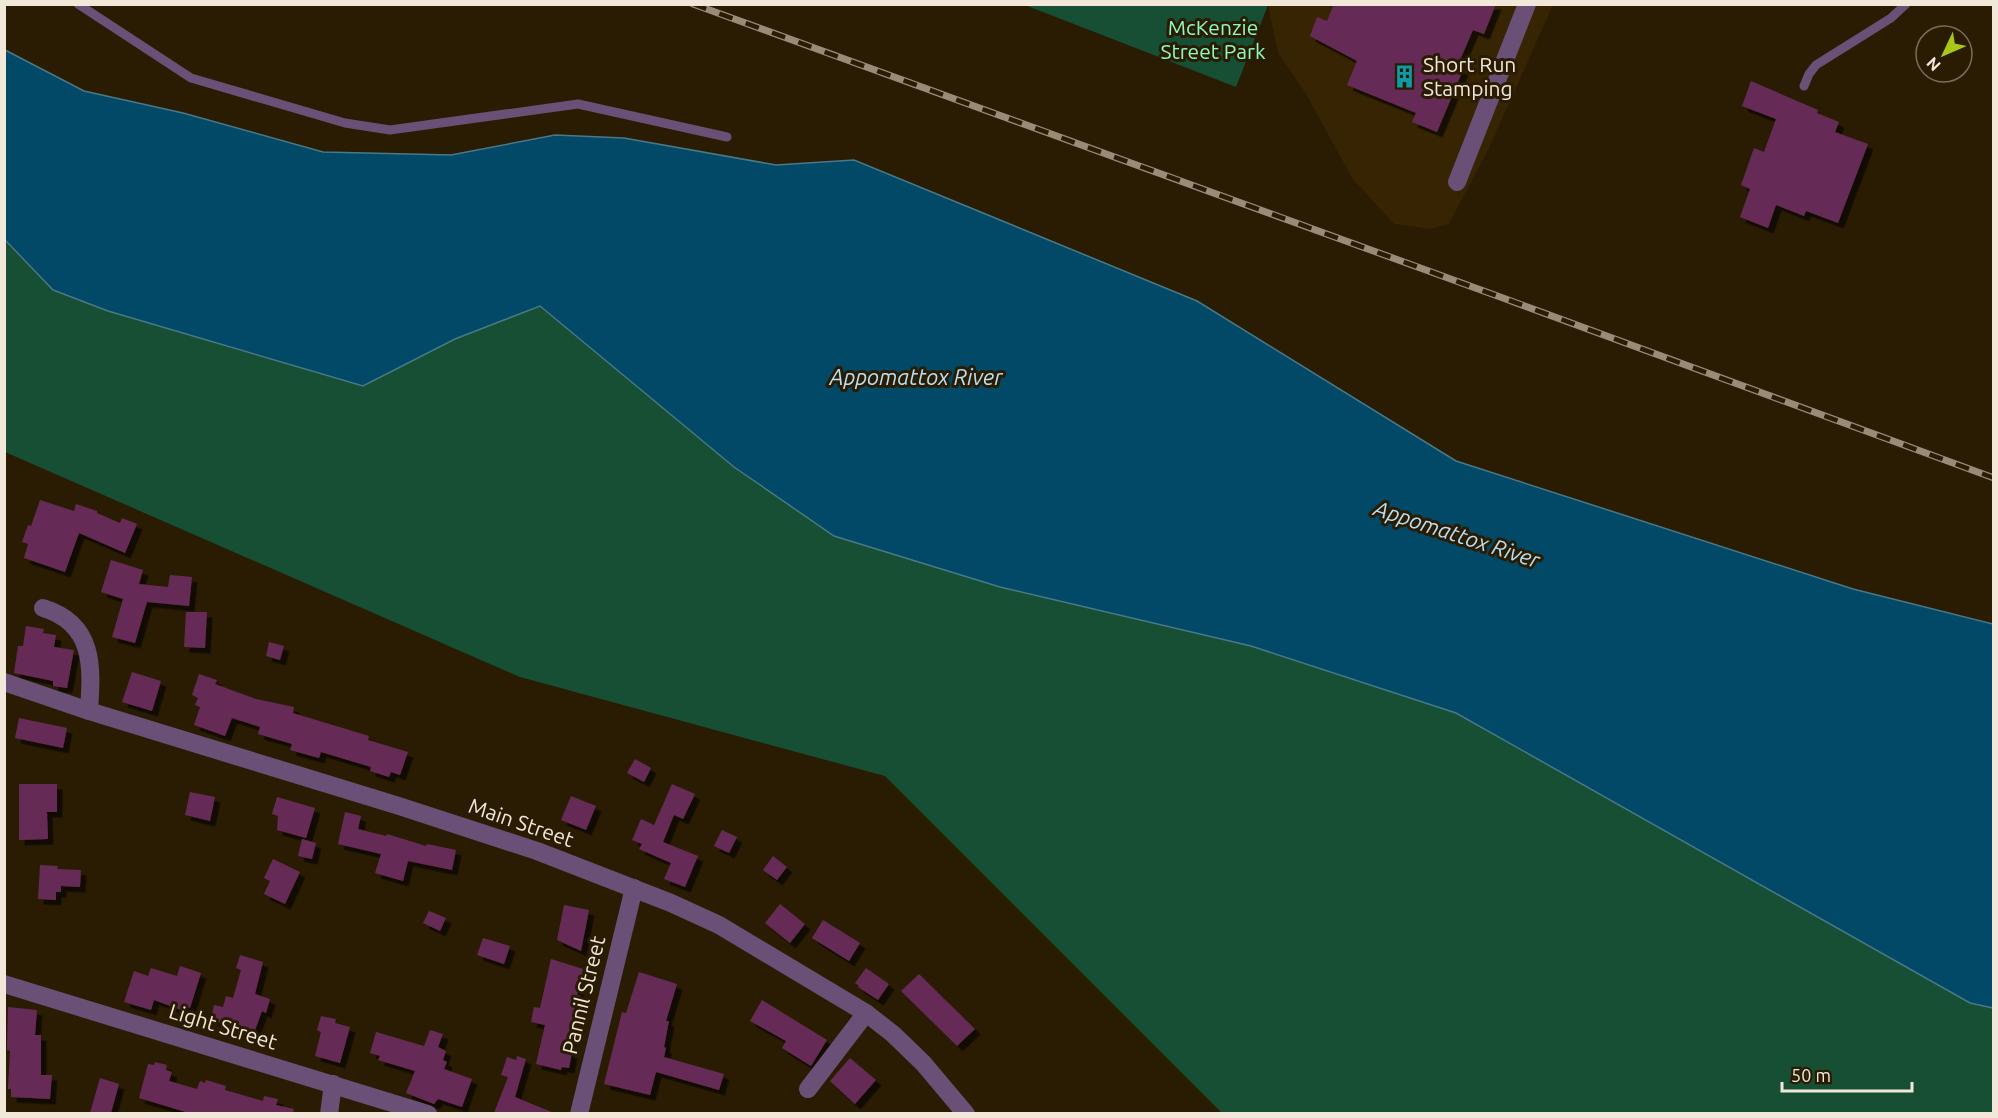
<svg xmlns="http://www.w3.org/2000/svg" width="1998" height="1118" viewBox="0 0 1998 1118" font-family="Ubuntu,sans-serif">
	<defs>
		<filter id="shadow"><feDropShadow dx="5.5" dy="5.5" stdDeviation="0" flood-color="#0009"/></filter>
	</defs>
	<rect width="100%" height="100%" fill="#2a1c03"/>
	<polygon fill="#362402" points="1268,5 1553,5 1490,146 1449,224 1430,229 1394,224 1352,178 1306,94 1278,53"/>
	<g fill="#164f34">
		<polygon points="1025,5 1268,4 1268,5 1236,87"/>
		<polygon points="4,240 53,291 108,311 363,386 455,339 540,306 734,467 834,536 1000,587 1251,646 1456,713 1970,1003 1993,1008 1993,1113 1222,1113 885,776 520,677 5,452"/>
	</g>
	<polygon fill="#014966" stroke="#497988" stroke-width="1.5" points="5,50 84,91 183,113 323,152 451,155 555,135 624,138 776,165 854,160 1197,301 1456,461 1853,589 1993,624 1993,1008 1970,1003 1456,713 1251,646 1000,587 834,536 734,467 540,306 455,339 363,386 108,311 53,290 5,240"/>
	<g fill="#652c56" filter="url(#shadow)">
		<polygon points="1334,4 1496,4 1484,34 1473,30 1457,67 1463,70 1437,132 1412,122 1416,113 1347,85 1357,61 1310,36 1317,17 1327,21"/>
		<polygon points="1751,81 1818,110 1817,113 1839,122 1835,132 1868,144 1838,223 1806,211 1804,216 1776,205 1768,228 1740,217 1750,189 1741,185 1754,148 1764,152 1776,119 1742,106"/>
		<polygon points="40,500 74,511 76,504 97,511 97,513 120,523 122,518 137,524 125,553 79,533 65,572 24,558 28,544 22,542 28,525 31,526"/>
		<polygon points="111,560 143,570 139,584 168,587 170,575 192,577 189,606 147,602 135,643 112,637 123,599 101,592"/>
		<polygon points="186,612 207,612 205,648 184,647"/>
		<polygon points="26,626 44,629 43,633 56,635 54,647 74,650 67,688 53,686 53,681 14,673 18,646 23,646"/>
		<polygon points="269,642 284,646 280,660 266,656"/>
		<polygon points="132,672 161,681 152,711 122,702"/>
		<polygon points="199,674 217,680 215,684 256,699 294,707 293,713 369,736 368,740 408,752 400,775 391,772 389,777 370,771 371,767 321,752 319,758 290,750 292,744 258,734 260,727 232,718 225,736 194,725 200,707 195,705 198,698 192,695"/>
		<polygon points="19,718 67,728 63,748 15,738"/>
		<polygon points="635,759 651,768 644,782 627,773"/>
		<polygon points="19,784 57,784 57,812 47,812 48,839 19,840"/>
		<polygon points="672,784 695,794 683,819 674,815 663,842 698,856 685,887 664,879 671,863 639,849 642,844 632,840 641,819 654,825"/>
		<polygon points="190,792 215,797 210,821 185,815"/>
		<polygon points="571,796 596,806 586,830 561,820"/>
		<polygon points="277,797 315,808 306,838 277,830 278,816 272,814"/>
		<polygon points="345,812 361,816 358,829 386,836 387,834 426,846 427,844 456,850 452,870 408,861 403,881 375,873 381,854 338,844"/>
		<polygon points="722,830 737,837 729,853 714,846"/>
		<polygon points="302,839 316,843 312,859 298,856"/>
		<polygon points="773,856 787,867 777,880 763,870"/>
		<polygon points="273,859 300,872 285,904 264,894 270,881 264,878"/>
		<polygon points="40,865 58,866 57,869 81,870 80,887 61,886 61,892 56,892 56,900 38,899"/>
		<polygon points="780,904 805,924 790,943 765,923"/>
		<polygon points="564,905 589,910 581,951 557,940"/>
		<polygon points="429,911 446,918 440,931 423,923"/>
		<polygon points="823,920 860,943 849,961 812,938"/>
		<polygon points="483,938 510,946 504,964 477,955"/>
		<polygon points="240,955 263,962 255,994 270,999 266,1013 262,1011 254,1033 211,1020 214,1005 223,1007 226,996 233,998 241,970 236,968"/>
		<polygon points="551,959 583,969 577,995 581,996 579,1006 583,1006 579,1023 575,1022 568,1052 572,1053 569,1068 562,1067 561,1070 536,1064 545,1025 531,1022 534,1007 540,1008"/>
		<polygon points="180,966 201,973 190,1008 182,1006 181,1010 154,1000 151,1010 124,1002 134,971 148,976 151,968 177,976"/>
		<polygon points="866,968 889,984 878,1000 858,987 859,986 855,983"/>
		<polygon points="639,972 677,984 666,1021 669,1021 664,1047 666,1048 664,1057 724,1074 719,1090 656,1072 650,1095 604,1084 622,1012 626,1013"/>
		<polygon points="919,974 975,1029 957,1046 901,991"/>
		<polygon points="762,1000 827,1040 811,1066 782,1048 786,1041 750,1021"/>
		<polygon points="8,1007 37,1010 35,1035 41,1035 41,1075 52,1075 50,1099 11,1097 11,1089 8,1089 10,1051 7,1050"/>
		<polygon points="321,1016 336,1019 335,1023 350,1027 340,1063 315,1056 321,1032 317,1030"/>
		<polygon points="430,1030 443,1034 438,1047 446,1051 443,1060 447,1062 444,1069 472,1079 462,1107 438,1099 434,1104 406,1093 415,1071 378,1060 380,1056 370,1053 376,1032 424,1046"/>
		<polygon points="517,1056 526,1059 515,1097 554,1113 494,1113 508,1077 501,1075 507,1057 516,1060"/>
		<polygon points="850,1058 876,1080 855,1104 830,1081"/>
		<polygon points="155,1062 167,1065 166,1070 172,1072 169,1081 197,1089 200,1081 205,1083 206,1080 226,1086 225,1090 263,1101 264,1096 278,1099 276,1105 294,1109 293,1113 189,1113 139,1098 148,1064 154,1065"/>
		<polygon points="100,1078 119,1084 111,1113 90,1113"/>
	</g>
	<g fill="none" stroke-linecap="round" stroke-linejoin="round">
		<g stroke="#6a4f77" stroke-width="9">
			<polyline points="78,4 191,78 345,123 390,130 578,104 727,137"/>
			<polyline points="1804,86 1809,74 1816,65 1891,18 1906,4"/>
		</g>
		<g stroke="#6a4f77" stroke-width="18">
			<polyline points="1457,182 1527,4"/>
			<path d="M43 608C95 624 92 667 89 711"/>
			<polyline points="4,682 89,711 399,806 537,851 671,903 719,925 866,1013 893,1034 923,1063 966,1114"/>
			<polyline points="4,984 428,1114"/>
			<polyline points="808,1089 866,1013"/>
			<polyline points="329,1114 333,1084"/>
			<polyline points="579,1114 634,888"/>
		</g>
		<defs>
			<polyline id="rail" points="693,4 1503,298 1994,478"/>
		</defs>
		<use href="#rail" stroke="#988c79" stroke-width="7"/>
		<use href="#rail" stroke="#2a1c03" stroke-width="4.5" stroke-dasharray="14" stroke-linecap="butt"/>
	</g>
	<defs>
		<symbol id="building-bare" viewBox="-9 -9 18 18"><path d="M-4-6H4V6H1V3H-1V6H-4ZM-2.5-4.3h1.7v1.8h-1.7ZM.8-4.3h1.7v1.8H.8ZM-2.5-1h1.7V.8h-1.7ZM.8-1h1.7V.8H.8Z" fill="#0f9aa8" stroke="#2a1c03" stroke-width="2.5" paint-order="stroke"/></symbol>
	</defs>
	<g fill-rule="evenodd">
		<use href="#building-bare" x="1388" y="60" width="33" height="33"/>
	</g>
	<g text-anchor="middle" stroke-width="6" stroke-linejoin="round" paint-order="stroke">
		<g font-size="21" fill="#8efac0" stroke="#2a1c03">
			<text x="1213" y="35">McKenzie<tspan x="1213" dy="24">Street Park</tspan></text>
		</g>
		<g font-size="21" fill="#f2e8d9" stroke="#2a1c03" text-anchor="start">
			<text x="1423" y="72">Short Run<tspan x="1423" dy="24">Stamping</tspan></text>
		</g>
		<g font-size="21" fill="#f2e8d9" stroke="#2a1c03">
			<text transform="translate(521 823) rotate(19)" y="7">Main Street</text>
			<text transform="translate(584 995) rotate(-76)" y="7">Pannil Street</text>
			<text transform="translate(223 1027) rotate(17)" y="7">Light Street</text>
		</g>
		<g font-size="22" font-style="italic" fill="#b8dff5" stroke="#2a1c03">
			<text x="916" y="385">Appomattox River</text>
			<text transform="translate(1457 534) rotate(18)" y="8">Appomattox River</text>
		</g>
	</g>
	<rect width="1998" height="1118" fill="none" stroke="#f2e8d9" stroke-width="12"/>
	<g transform="translate(1944 54) rotate(226)"><circle r="28" fill="#2a1c03" stroke="#7a6e59" stroke-width="1.5"/>
	<path d="M0-4.5L10 22L0 15L-10 22Z" fill="#aac717"/>
	<text y="-9" font-size="16" font-weight="bold" text-anchor="middle" fill="#f2e8d9">N</text>
	</g>
	<path d="M1782 1082v9h130v-9" fill="none" stroke="#f2e8d9" stroke-width="3"/>
	<text x="1791" y="1082" font-size="18" fill="#f2e8d9" stroke="#2a1c03" stroke-width="4.5" paint-order="stroke">50 m</text>
</svg>
